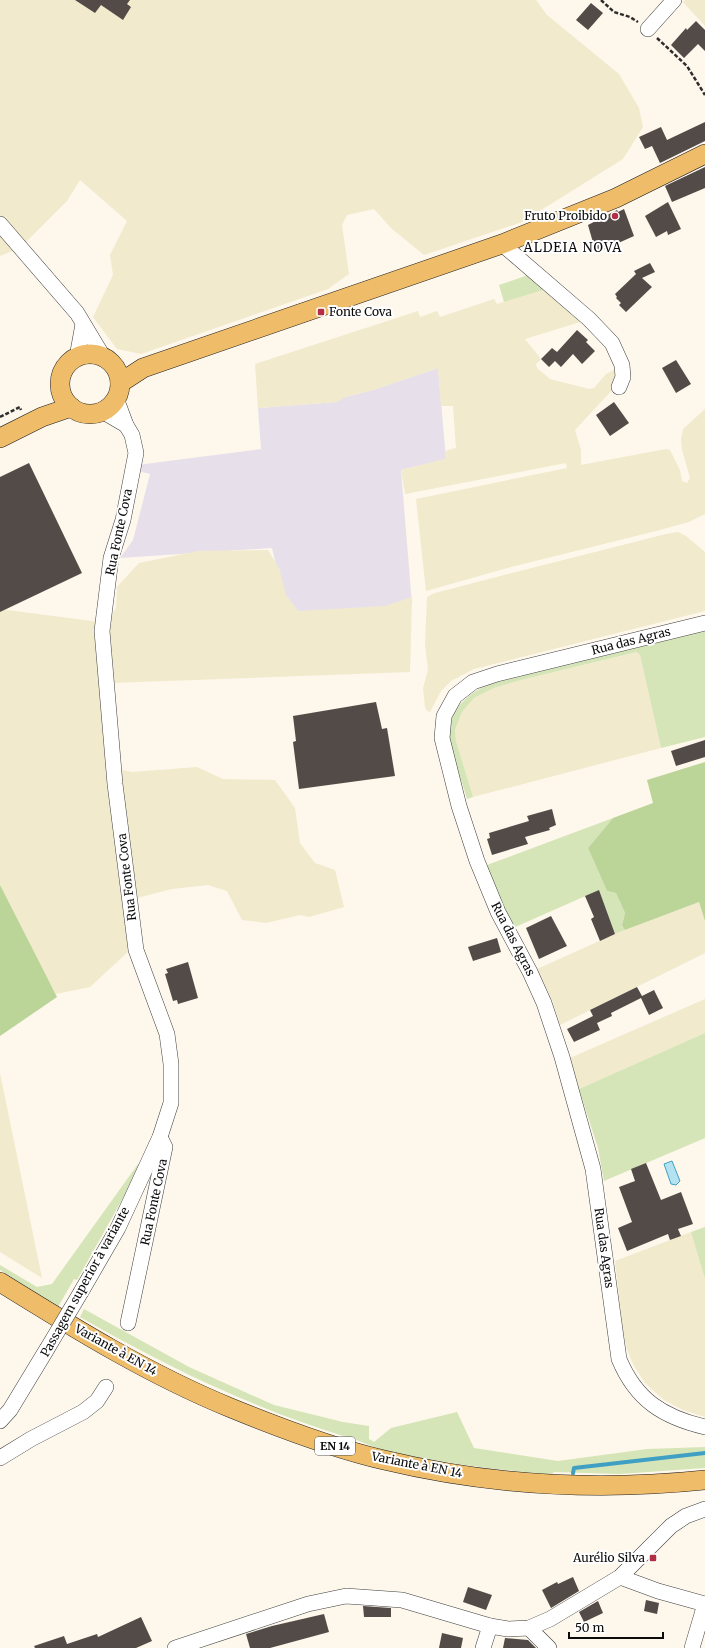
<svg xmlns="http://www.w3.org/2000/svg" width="705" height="1648" viewBox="0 0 705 1648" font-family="Merriweather,serif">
	<rect width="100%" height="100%" fill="#fef7eb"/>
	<polygon fill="#e7e0ea" points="438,368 446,459 401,470 412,604 288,615 272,548 120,558 133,540 150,474 142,472 137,465 261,449 258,408 336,402 345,397 373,390"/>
	<g fill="#f1eacd">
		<polygon points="0,0 536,0 547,15 619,74 639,108 643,127 623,159 522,222 424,255 391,228 374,209 347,215 342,225 349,274 328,289 141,354 117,349 93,317 113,275 110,255 127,221 80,180 67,201 20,248 0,256"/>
		<polygon points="685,0 705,0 705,26 683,2"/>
		<polygon points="550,288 580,317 580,322 525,339 541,359 536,364 537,368 550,379 589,389 594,388 606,374 614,370 617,378 614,388 575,430 581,450 581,465 666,449 670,450 680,470 682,481 687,483 690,478 682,450 681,440 683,429 705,409 705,514 689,522 656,531 511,567 426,591 416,499 567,468 566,463 405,494 401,470 445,459 445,451 456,448 453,406 441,406 438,368 373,390 345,397 337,402 258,408 255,364 418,311 420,317 437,311 440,317 494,299 497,304"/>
		<polygon points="678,532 686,536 705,552 705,611 474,669 451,681 441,691 430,712 427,711 425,707 423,688 428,670 425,644 427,597 435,593 512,573 666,534"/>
		<polygon points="268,550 279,568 286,595 298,611 385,606 412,597 410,672 111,683 107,767 132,772 197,767 223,779 275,780 295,808 300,843 315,863 335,870 344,907 309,917 300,915 266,923 242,920 227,891 208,885 172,889 125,901 131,949 90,987 56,994 0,895 0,609 107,623 116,608 117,587 139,563 198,551"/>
		<polygon points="638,652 640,655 661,748 473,797 456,741 455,730 462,712 474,698 494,688 521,680"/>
		<polygon points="699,902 705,921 705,953 560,1025 553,1002 537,969 615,934"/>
		<polygon points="705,999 705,1033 579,1089 570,1058"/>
		<polygon points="0,1073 42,1278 0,1252"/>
		<polygon points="691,1232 705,1279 705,1417 683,1410 664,1400 645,1383 633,1364 627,1349 623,1331 615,1261"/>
	</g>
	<g fill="#d5e5b7">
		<polygon points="534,273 550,288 504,302 499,285"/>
		<path d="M705 631V737L661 748 640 655 637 652 521 680 494 688 474 698 462 712 455 730 456 741 473 797 467 799C462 780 452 759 450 739 446 711 470 690 494 683Z"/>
		<polygon points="613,818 588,848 607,891 616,893 625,913 622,925 625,930 615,934 599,890 513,928 487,865"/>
		<polygon points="705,1033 705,1138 604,1181 598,1148 579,1089"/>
		<polygon points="138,1164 141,1166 77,1280 74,1279 58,1307 0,1270 0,1265 37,1287 52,1284"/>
		<polygon points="705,1227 705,1279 691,1232"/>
		<path d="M84 1309 189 1367 274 1405 343 1422 369 1426V1439L374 1442 391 1428 457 1412 474 1448 558 1461 647 1449 705 1447V1468L619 1474 554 1472 551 1475C494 1469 438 1463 383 1450 372 1447 363 1442 353 1439 256 1410 167 1367 80 1317Z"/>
	</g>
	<g fill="#bbd498">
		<polygon points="705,762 705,921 699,902 625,930 622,925 625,913 616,893 607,891 588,848 613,818 653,803 647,780"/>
		<polygon points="0,885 57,997 0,1036"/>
	</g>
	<polygon fill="#b3e2f1" stroke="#40a0c3" points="672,1161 680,1181 676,1185 671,1184 664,1164"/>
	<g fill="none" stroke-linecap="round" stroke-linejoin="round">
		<polyline stroke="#40a0c3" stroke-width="4" points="573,1473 574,1468 705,1453"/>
	</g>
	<g fill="#534b48">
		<polygon points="75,0 130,0 127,4 131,7 123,20 101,5 95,13"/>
		<polygon points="591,3 603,13 588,30 576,20"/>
		<polygon points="696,21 705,30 705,51 698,44 684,58 671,45 686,28 687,30"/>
		<polygon points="705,122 705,141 660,163 652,146 645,149 639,137 661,127 667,140"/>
		<polygon points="705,167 705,188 672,202 665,186"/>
		<polygon points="668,202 681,229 668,235 667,231 656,237 645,216"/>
		<polygon points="624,209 634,236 596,253 588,225 617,210 618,212"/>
		<polygon points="650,263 655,272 642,278 652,287 626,312 619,305 621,303 616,298 617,297 615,294 636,274 634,271"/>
		<polygon points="577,330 588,340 586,342 595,351 582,364 573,354 561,367 555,361 549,367 541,359 552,348 557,352"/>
		<polygon points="676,360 691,384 676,393 662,368"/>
		<polygon points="614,402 629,423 610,436 596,415"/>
		<polygon points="29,463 82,573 0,612 0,477"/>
		<polygon points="376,702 382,729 387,728 395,776 299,789 293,742 296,741 293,716"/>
		<polygon points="705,740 705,757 676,766 671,751"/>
		<polygon points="552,809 556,825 549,828 550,830 525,837 528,844 492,855 487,839 490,838 489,833 529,821 527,816"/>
		<polygon points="599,890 615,934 600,941 591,919 594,917 585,896"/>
		<polygon points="551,916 567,946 539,959 526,928"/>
		<polygon points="497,938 501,952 473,961 468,947"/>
		<polygon points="188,962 198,998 178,1004 177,1000 173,1001 165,974 168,973 166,969"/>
		<polygon points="637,987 642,996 654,990 663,1008 649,1015 641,998 611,1013 612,1016 597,1023 600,1030 574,1042 567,1029 593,1016 590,1010"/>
		<polygon points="646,1163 661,1200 681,1192 693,1224 678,1229 681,1236 670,1240 668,1234 627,1251 618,1228 632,1222 619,1187 635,1181 631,1169"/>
		<polygon points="573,1577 579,1591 551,1608 542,1590 557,1582 558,1584"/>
		<polygon points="468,1587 492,1595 486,1610 463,1602"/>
		<polygon points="646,1600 659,1603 657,1614 644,1611"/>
		<polygon points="598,1601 603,1613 584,1622 579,1612"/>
		<polygon points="363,1606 391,1608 391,1617 364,1617"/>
		<polygon points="324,1614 329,1632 270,1648 250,1648 246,1634 272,1626"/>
		<polygon points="141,1617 152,1641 136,1648 35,1648 34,1646 64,1636 67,1644 97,1634 98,1637"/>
		<polygon points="442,1633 463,1638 461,1648 439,1648"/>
		<polygon points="505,1638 528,1640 536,1648 503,1648"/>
	</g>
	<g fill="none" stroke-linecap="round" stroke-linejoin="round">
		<defs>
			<g id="minor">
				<polyline points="648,29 674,0"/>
				<polyline points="0,224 77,313 104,358"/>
				<polyline points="502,244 589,319 612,343 622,365 623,377 619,387"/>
				<polyline points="77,357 83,324"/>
				<polyline points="102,411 126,425"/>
				<path d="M705 623 497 674 473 682 455 696 444 716 442 738 459 806 477 861 498 912 530 972 544 1003 562 1057 593 1169 619 1359C636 1400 663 1417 705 1427"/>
				<polyline points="81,1292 118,1228 160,1137 171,1103 171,1064 167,1034 136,950 115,784 102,631 111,558 123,520 136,453 132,435 126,425 116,398"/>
				<polyline points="128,1323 165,1147 160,1137"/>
				<polyline points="0,1421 10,1410 47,1349"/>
				<polyline points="0,1458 31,1439 83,1412 97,1401 106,1387"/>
				<polyline points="620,1577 658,1591 705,1604"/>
				<polyline points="529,1628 549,1648"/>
				<polyline points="175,1648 308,1604 346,1596 402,1600 490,1626 508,1629 529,1628 550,1619 620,1577 671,1526 686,1516 705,1509"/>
				<polyline points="483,1648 490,1626"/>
				<polyline points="692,1648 705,1604"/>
			</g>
			<g id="major">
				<circle cx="90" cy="384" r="30"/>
				<polyline points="120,383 143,368 502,244 616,198 705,154"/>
				<polyline points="0,438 42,417 71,407"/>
				<path d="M0 1282C74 1328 150 1375 231 1408 280 1428 332 1448 384 1460 488 1485 599 1491 705 1480"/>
			</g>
		</defs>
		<use href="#minor" stroke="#3e3e3e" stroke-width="16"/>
		<use href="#major" stroke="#1c1c1c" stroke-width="20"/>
		<g stroke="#2d2d2d" stroke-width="2.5" stroke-dasharray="4 2" stroke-linecap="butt">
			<polyline points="601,0 614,12 630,17 638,22"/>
			<polyline points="657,38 687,66 705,95"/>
			<polyline points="0,417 20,407 21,410"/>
		</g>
		<use href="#minor" stroke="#fff" stroke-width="15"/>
		<use href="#major" stroke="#efbd6a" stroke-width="19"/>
		<defs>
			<polyline id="minor-bridge" points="47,1349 81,1292"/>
		</defs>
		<use href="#minor-bridge" stroke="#3e3e3e" stroke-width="16" stroke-linecap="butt"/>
		<use href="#minor-bridge" stroke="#fff" stroke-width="15"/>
	</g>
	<g fill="#b12e45" stroke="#fff" stroke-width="1.5">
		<circle cx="615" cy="216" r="4"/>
		<rect x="317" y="308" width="8" height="8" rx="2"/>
		<rect x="649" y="1554" width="8" height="8" rx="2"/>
	</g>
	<g text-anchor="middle" stroke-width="4" stroke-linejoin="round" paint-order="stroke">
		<rect fill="#fff" stroke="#545454" stroke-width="1" x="315" y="1437" width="40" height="18" rx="3"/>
		<g font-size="11" font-weight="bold" fill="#0b0b0b">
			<text x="335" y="1450">EN 14</text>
		</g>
		<g font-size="12" fill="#0b0b0b" stroke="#fff" text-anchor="end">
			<text x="607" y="220">Fruto Proibido</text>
			<text x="329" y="316" text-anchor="start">Fonte Cova</text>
			<text x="645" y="1562">Aurélio Silva</text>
		</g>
		<g font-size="12" fill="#0b0b0b" stroke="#fff">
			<text transform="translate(119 532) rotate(-78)" y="4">Rua Fonte Cova</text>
			<text transform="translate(631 641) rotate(-14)" y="4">Rua das Agras</text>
			<text transform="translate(127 877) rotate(-97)" y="4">Rua Fonte Cova</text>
			<text transform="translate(513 939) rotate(63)" y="4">Rua das Agras</text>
			<text transform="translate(154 1202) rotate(-78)" y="4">Rua Fonte Cova</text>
			<text transform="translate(604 1248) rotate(82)" y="4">Rua das Agras</text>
			<text transform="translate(85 1282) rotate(-61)" y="4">Passagem superior à variante</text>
			<text transform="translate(116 1350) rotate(29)" y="4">Variante à EN 14</text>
			<text transform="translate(417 1465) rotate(11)" y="4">Variante à EN 14</text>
		</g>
		<g font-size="13" letter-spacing="1" fill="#0b0b0b" stroke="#fff">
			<text x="573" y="252">ALDEIA NOVA</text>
		</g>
	</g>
	<path d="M569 1632v6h94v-6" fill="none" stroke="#0b0b0b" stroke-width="2"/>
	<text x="575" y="1632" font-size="12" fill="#0b0b0b" stroke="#ffffff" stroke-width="3" paint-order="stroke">50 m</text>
</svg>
